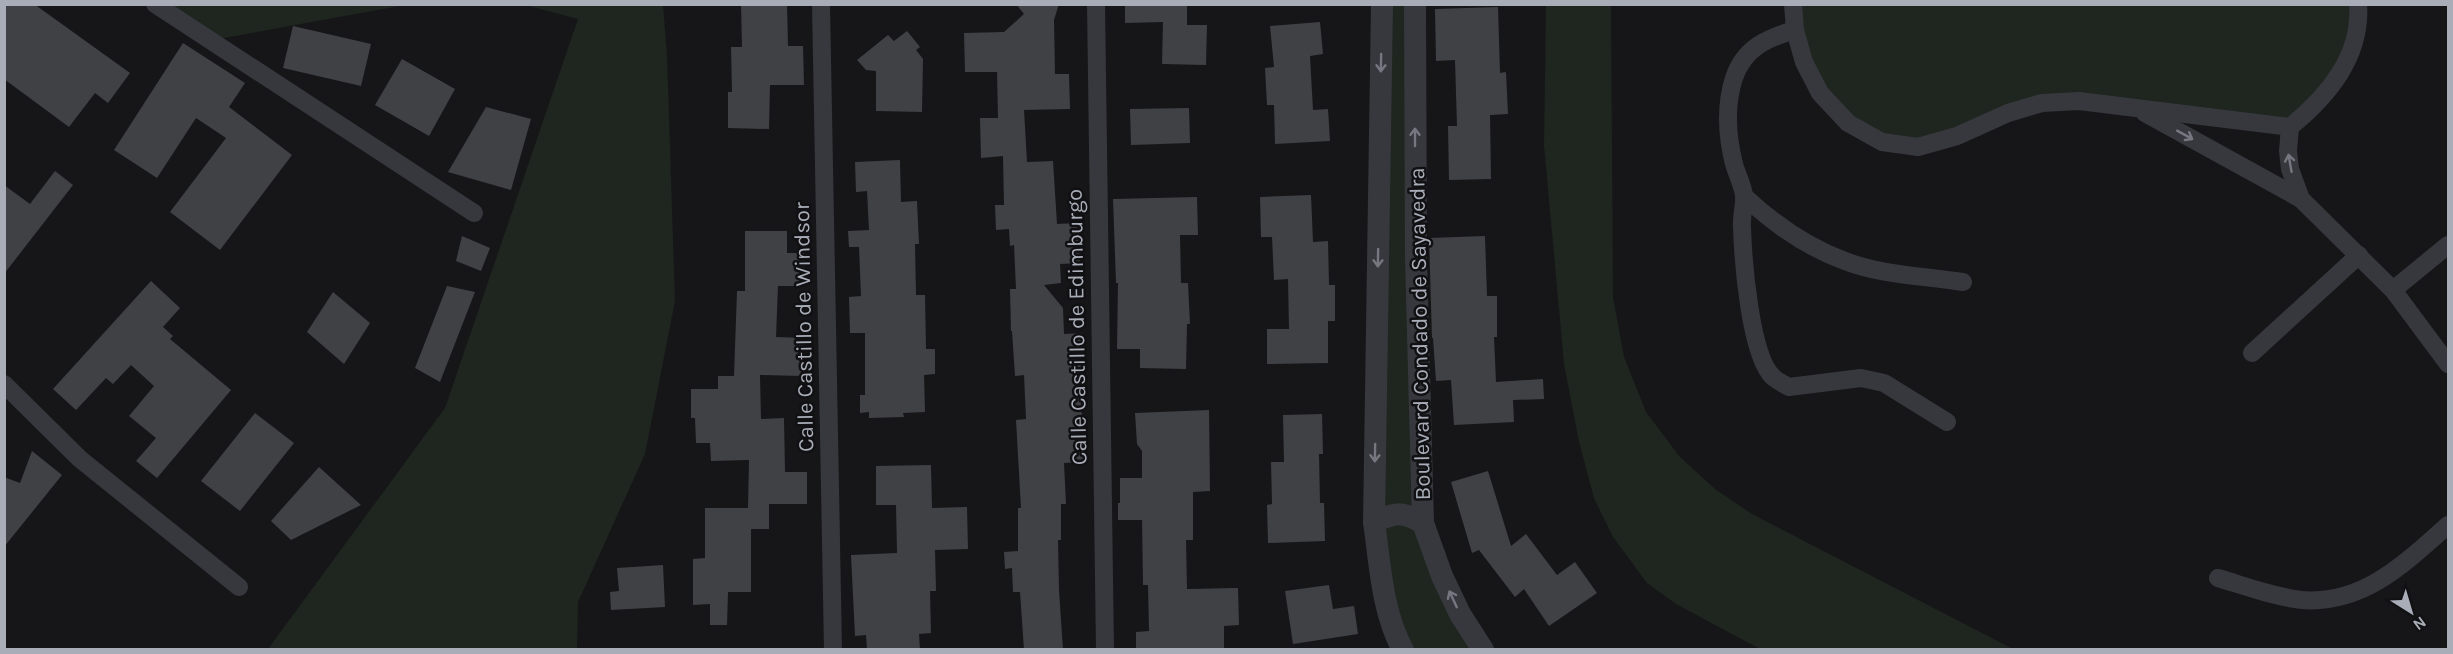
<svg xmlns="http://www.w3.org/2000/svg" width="2453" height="654" viewBox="0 0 2453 654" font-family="Karla,sans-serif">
	<rect width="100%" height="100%" fill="#161618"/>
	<g fill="#1e261f">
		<polygon points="2358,4 2350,55 2290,127 2078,101 1957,136 1882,142 1820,93 1793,5"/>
		<polygon points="155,5 405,5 208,41"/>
		<polygon points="525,5 663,5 667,55 675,301 645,454 578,602 577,649 268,649 445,408 578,19"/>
		<polygon points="1382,5 1415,5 1423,523 1483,649 1403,649 1384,594"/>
		<polygon points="1546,5 1611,5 1613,297 1624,357 1646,412 1680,457 1715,489 1752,514 2013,649 1760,649 1676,604 1647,583 1613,537 1594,498 1579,442 1564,364 1544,145"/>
	</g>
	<g fill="#404145">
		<polygon points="4,4 34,4 130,73 108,103 95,93 69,127 4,79"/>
		<polygon points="741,4 787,4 788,46 803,46 804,85 770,85 769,129 728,128 728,92 732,92 731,47 742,47"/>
		<polygon points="1016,4 1059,4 1054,20 1055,74 1069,74 1070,109 1024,110 1027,162 1053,161 1057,224 1077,223 1079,245 1080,263 1060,264 1061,283 1044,285 1063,308 1064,334 1082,333 1084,372 1079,372 1085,462 1064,463 1066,504 1061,504 1061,540 1058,540 1059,590 1063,650 1024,650 1020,592 1013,592 1012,568 1005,569 1004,552 1018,551 1018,508 1021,508 1016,420 1026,419 1024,375 1015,376 1012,331 1011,331 1010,289 1016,289 1014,245 1010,246 1009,229 996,230 995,205 1004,205 1003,156 981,158 980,118 998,118 997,72 965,72 964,33 1004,32 1024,14"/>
		<polygon points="1125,4 1187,4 1187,25 1207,25 1206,65 1162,64 1163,22 1125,23"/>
		<polygon points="1498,7 1500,73 1506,72 1508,114 1490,115 1491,179 1449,180 1448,126 1457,126 1455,60 1436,61 1435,9"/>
		<polygon points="1320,22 1323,54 1310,56 1313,110 1328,109 1330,141 1275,144 1274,105 1267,105 1265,68 1274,67 1270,26"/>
		<polygon points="293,26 371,44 361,86 283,68"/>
		<polygon points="907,31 920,47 916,50 923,59 922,112 876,111 876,71 866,70 857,60 888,35 894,41"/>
		<polygon points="183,43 245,83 229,107 292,155 220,250 170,212 226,138 196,118 157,178 114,150"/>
		<polygon points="402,59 455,89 429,136 375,105"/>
		<polygon points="486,107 531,119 511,190 448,172"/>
		<polygon points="1189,108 1190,143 1131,145 1130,109"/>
		<polygon points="900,160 901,202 917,201 919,244 915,244 916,295 925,295 926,349 935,349 935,374 924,375 925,412 903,413 904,417 869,418 869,412 860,413 860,395 865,395 865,333 850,333 849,297 861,296 859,247 849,247 848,231 869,230 867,191 856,192 855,162"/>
		<polygon points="55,171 73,185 4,274 4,185 30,204"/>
		<polygon points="1311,195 1313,242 1328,241 1329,285 1335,285 1335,321 1328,321 1328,363 1267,364 1267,329 1289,329 1288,279 1274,280 1272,237 1261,237 1260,197"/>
		<polygon points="1197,197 1198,235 1180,235 1181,283 1188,283 1190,324 1187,324 1186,369 1140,368 1140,349 1117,349 1118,283 1116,283 1113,199"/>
		<polygon points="745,231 787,231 787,253 804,253 804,286 778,286 776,337 804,338 802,376 760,375 761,419 784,418 785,472 807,472 807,504 769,504 769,529 751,529 751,592 728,592 727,625 710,625 710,604 693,605 693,559 705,558 705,508 748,508 749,460 711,461 710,443 696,443 695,418 691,418 691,389 718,389 718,376 734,376 737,291 745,291"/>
		<polygon points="462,236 490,248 481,271 456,261"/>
		<polygon points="1485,236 1487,296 1497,296 1497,337 1494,337 1496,382 1543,379 1544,399 1513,400 1514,422 1454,425 1451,380 1436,381 1433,338 1432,338 1429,238"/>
		<polygon points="151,281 180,308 163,327 173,336 170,339 231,390 157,478 136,461 156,438 129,416 154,386 131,365 113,384 106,378 76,410 53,389"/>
		<polygon points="447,286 475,292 440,382 415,368"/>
		<polygon points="333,292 370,323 344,364 307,332"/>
		<polygon points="1209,410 1210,491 1193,492 1193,540 1186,540 1187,589 1238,588 1239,625 1224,626 1224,650 1136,650 1136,632 1149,631 1148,585 1143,585 1142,520 1118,520 1118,503 1120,503 1120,478 1142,478 1142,451 1137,444 1135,413"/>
		<polygon points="255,413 294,443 240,511 201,481"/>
		<polygon points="1322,414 1323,454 1319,454 1320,503 1324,503 1325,541 1268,543 1267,505 1272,504 1271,462 1284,462 1283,415"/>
		<polygon points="32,451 62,475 4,547 4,477 20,483"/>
		<polygon points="931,465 932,508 967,507 968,549 935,550 936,591 930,591 931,633 919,634 920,650 867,650 866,635 855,636 851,555 897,553 896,505 876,505 876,466"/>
		<polygon points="319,467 361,505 291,540 271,521"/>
		<polygon points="1488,471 1511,546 1526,534 1557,575 1575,562 1597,593 1549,626 1524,589 1515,597 1479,550 1472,553 1451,482"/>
		<polygon points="663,565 665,607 611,610 610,592 619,591 617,568"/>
		<polygon points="1329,585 1333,609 1354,606 1358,634 1293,644 1285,591"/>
	</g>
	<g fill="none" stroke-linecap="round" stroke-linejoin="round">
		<g stroke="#37383d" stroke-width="18">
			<polyline points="155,4 474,213"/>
			<polyline points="821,4 833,650"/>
			<polyline points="1096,4 1105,650"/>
			<path d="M1793 4 1795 30 1804 62 1820 93 1848 123 1882 142 1918 147 1957 136 2008 113 2042 103 2079 101 2290 127C2328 96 2362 56 2358 4"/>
			<path d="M1795 30C1767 38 1744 48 1734 78 1725 106 1727 136 1734 164 1737 174 1742 184 1744 195 1745 205 1741 216 1742 227 1743 259 1750 356 1773 377 1777 381 1784 384 1789 387L1861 378 1884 383 1947 422"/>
			<polyline points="2145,113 2301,199"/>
			<polyline points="2290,127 2288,151 2290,169 2301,199 2393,290 2448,364"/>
			<path d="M1744 196C1774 224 1806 247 1845 261 1881 275 1925 276 1963 282"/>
			<polyline points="2393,290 2448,245"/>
			<polyline points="2252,353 2359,255"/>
			<polyline points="4,384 80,459 239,587"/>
			<path d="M2218 578C2245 586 2274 597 2302 600 2364 605 2406 562 2448 525"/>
		</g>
		<g stroke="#37383d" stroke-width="22">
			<path d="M1382 4 1374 522C1380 564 1382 612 1403 650"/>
			<polyline points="1415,4 1416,257 1423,523 1442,576 1460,614 1483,650"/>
			<path d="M1374 522C1396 512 1402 511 1423 523"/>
		</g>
	</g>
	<defs><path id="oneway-shaft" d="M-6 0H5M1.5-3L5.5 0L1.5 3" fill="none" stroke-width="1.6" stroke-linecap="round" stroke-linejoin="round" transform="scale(1.5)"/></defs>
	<g stroke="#757881">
		<use href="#oneway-shaft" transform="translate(1381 63) rotate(91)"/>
		<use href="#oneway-shaft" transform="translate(2185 135) rotate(29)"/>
		<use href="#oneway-shaft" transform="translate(1415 137) rotate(-90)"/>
		<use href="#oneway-shaft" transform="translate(2290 163) rotate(-100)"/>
		<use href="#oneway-shaft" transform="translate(1378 258) rotate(91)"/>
		<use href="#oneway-shaft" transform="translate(1375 453) rotate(91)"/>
		<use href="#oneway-shaft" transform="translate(1453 599) rotate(-115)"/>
	</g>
	<g text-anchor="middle" stroke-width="5" stroke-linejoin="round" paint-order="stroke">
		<g font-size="22" fill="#a8adb8" stroke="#111113">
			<text transform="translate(803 327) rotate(-91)" y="8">Calle Castillo de Windsor</text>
			<text transform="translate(1076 327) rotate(-91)" y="8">Calle Castillo de Edimburgo</text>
			<text transform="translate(1419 334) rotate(-91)" y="8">Boulevard Condado de Sayavedra</text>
		</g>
	</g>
	<rect width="2453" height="654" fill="none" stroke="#a8adb8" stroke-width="12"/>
	<g transform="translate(2411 612) rotate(143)" stroke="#111113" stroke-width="4.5" paint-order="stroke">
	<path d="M0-4.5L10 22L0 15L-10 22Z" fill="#a8adb8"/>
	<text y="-9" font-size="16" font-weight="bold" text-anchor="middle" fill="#a8adb8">N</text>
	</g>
</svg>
